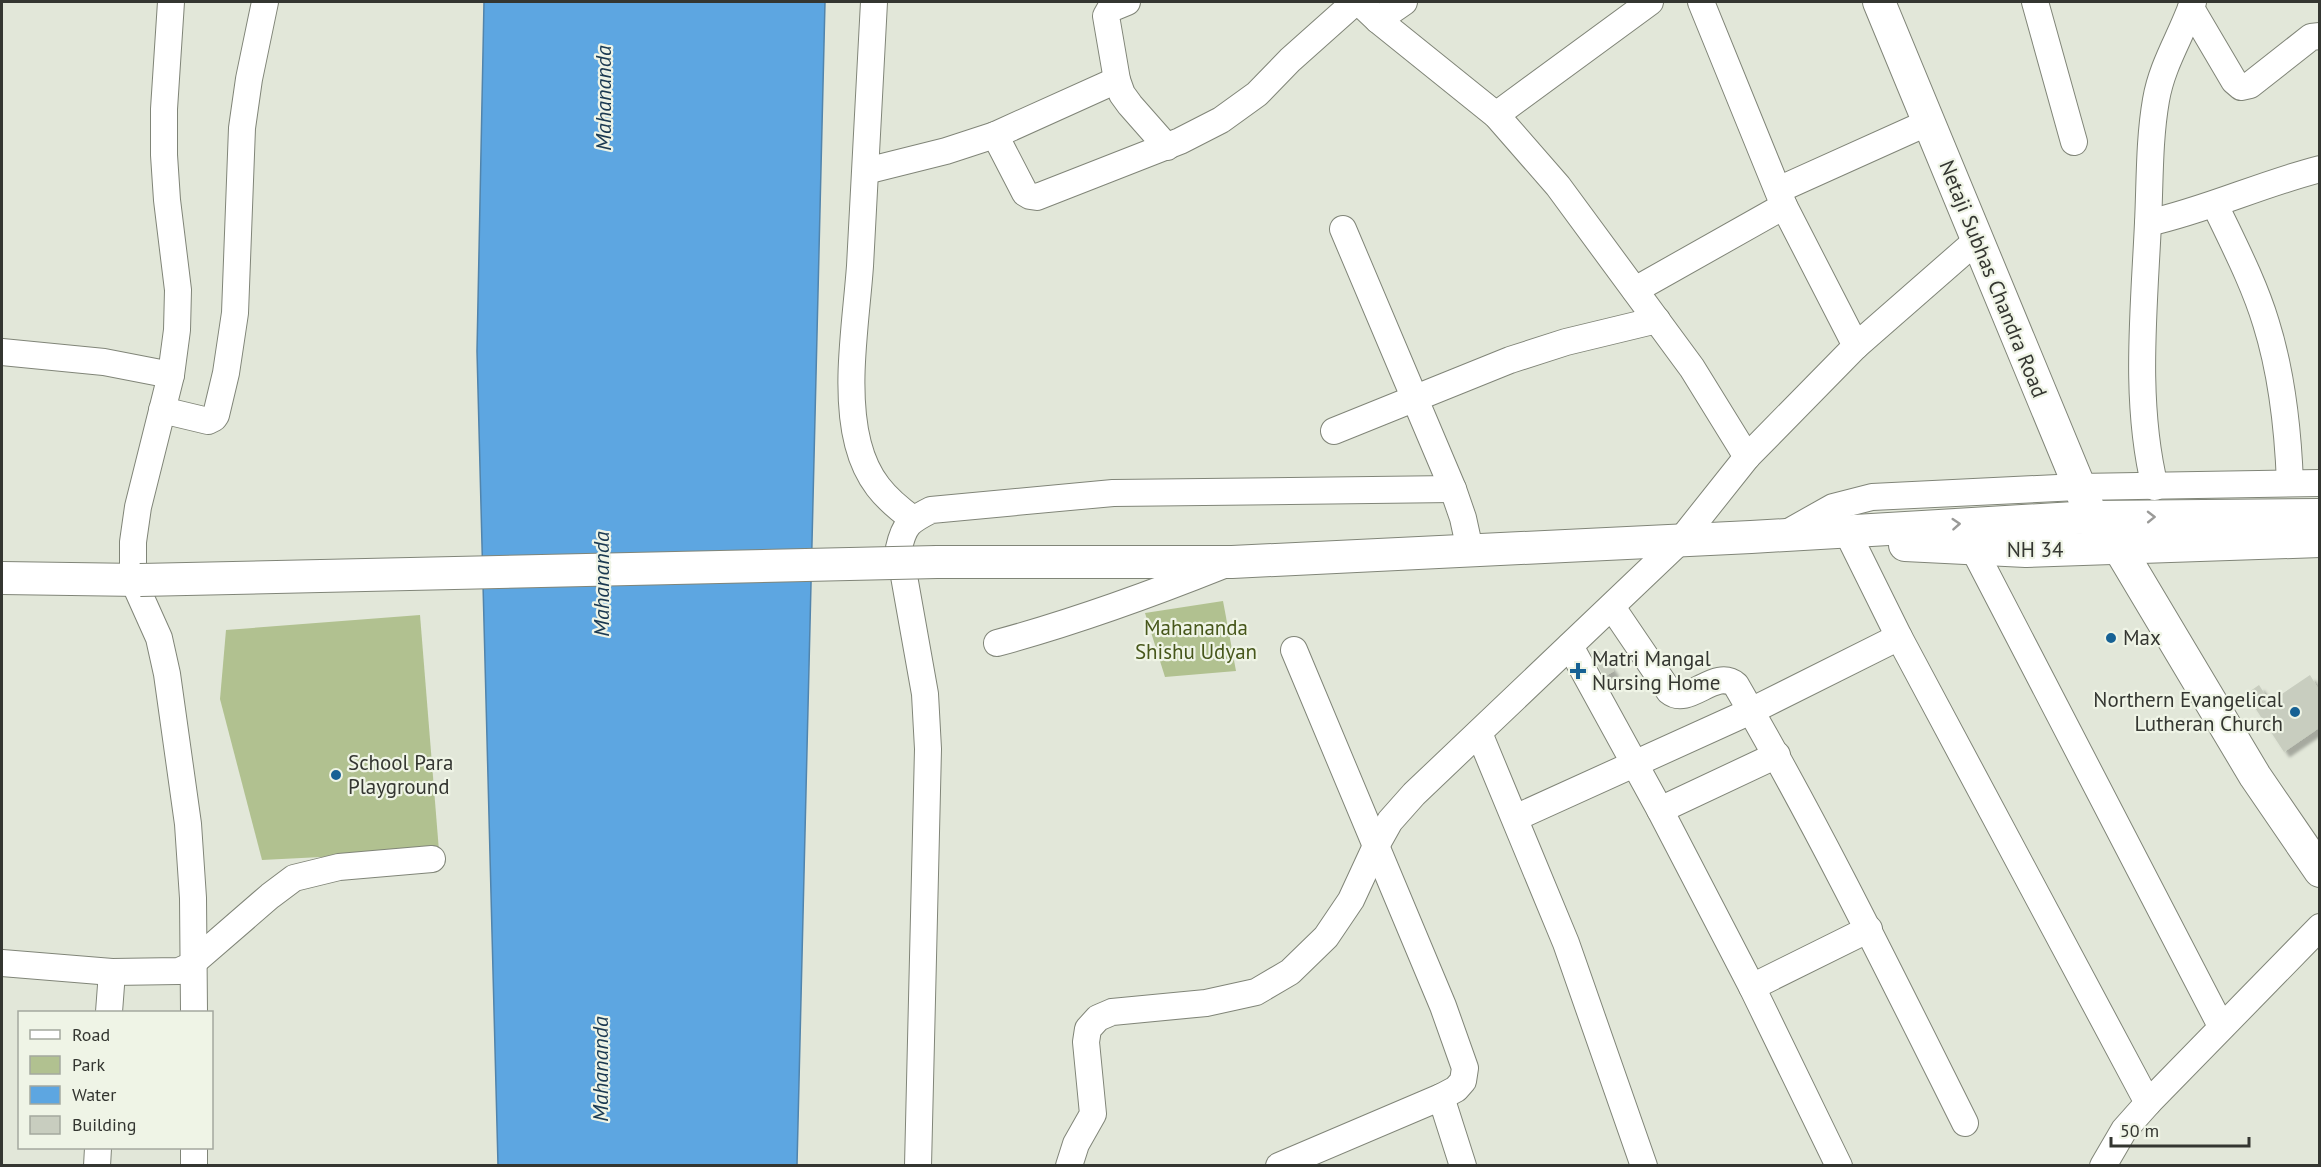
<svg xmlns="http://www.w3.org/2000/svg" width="2321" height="1167" viewBox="0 0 2321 1167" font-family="'PT Sans',sans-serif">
	<defs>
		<filter id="shadow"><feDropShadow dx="5.5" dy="5.5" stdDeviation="1.5" flood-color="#0004"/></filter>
	</defs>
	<rect width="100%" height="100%" fill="#e2e7d9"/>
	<g fill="#b1c190">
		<polygon points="1223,601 1236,671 1165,677 1145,613"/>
		<polygon points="420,615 439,851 262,860 220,699 226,630"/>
	</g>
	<polygon fill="#5da6e1" stroke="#5184ac" stroke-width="1.5" points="484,2 825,2 797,1165 498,1165 477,351"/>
	<g fill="#c8cdbf" filter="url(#shadow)">
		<polygon points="1599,651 1614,671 1604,677 1591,653"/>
		<polygon points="2310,675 2319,690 2319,728 2284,752 2246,694 2259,685 2270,702"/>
	</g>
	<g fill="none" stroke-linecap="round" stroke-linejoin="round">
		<defs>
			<g id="minor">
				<polyline points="171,2 164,109 164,155 167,200 178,290 177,330 171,375 138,507 133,542 133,580 159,638 167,674 188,824 193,898 194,1012"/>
				<path d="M874 2C870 90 865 178 860 266 856 322 844 390 858 444 867 479 884 498 913 519"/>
				<polyline points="1127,2 1110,9 1106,16 1117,80 1122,94 1130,105 1167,147"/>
				<polyline points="1359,2 1378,20 1496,115 1558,186 1692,368 1747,457"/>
				<polyline points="1701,2 1784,206 1856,346"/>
				<polyline points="2035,2 2074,142"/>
				<polyline points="2191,8 2234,81 2241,87 2250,85 2311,37 2320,36"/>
				<polyline points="1378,20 1404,2"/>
				<polyline points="1496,115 1650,2"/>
				<polyline points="995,135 1025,193 1030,196 1037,197 1180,141 1221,120 1257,94 1290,60 1355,2"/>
				<polyline points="866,171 946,151 995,135 1117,80"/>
				<polyline points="1778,190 1929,122"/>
				<path d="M2215 205C2233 243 2254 283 2266 323 2282 374 2288 430 2290 483"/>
				<path d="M2148 223C2207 210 2261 184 2320 169"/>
				<polyline points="1343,229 1453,489 1463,518 1470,550"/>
				<polyline points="1635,290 1784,206"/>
				<polyline points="2,352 104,362 171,375"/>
				<polyline points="162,410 208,421 214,418 216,415 226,373 235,313 242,128 249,79 265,2"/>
				<polyline points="1334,431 1510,360 1566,342 1657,320"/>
				<path d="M2155 487C2134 402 2144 310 2148 223 2150 182 2149 140 2156 100 2162 64 2182 35 2193 2"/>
				<polyline points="1785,534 1833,507 1872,497 2078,487 2320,483"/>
				<polyline points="1852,542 1899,637 2148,1103"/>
				<polyline points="1973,548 2221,1026"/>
				<path d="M1612 607 1669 691C1689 708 1715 667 1736 685 1819 828 1891 975 1965 1123"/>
				<path d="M997 643C1075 622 1149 595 1224 565"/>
				<polyline points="1570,646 1660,810 1752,987 1839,1166"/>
				<polyline points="1294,650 1443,1006 1465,1068 1463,1081 1456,1089 1441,1097"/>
				<polyline points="1479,733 1566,943 1644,1166"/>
				<polyline points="1660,810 1777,755"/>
				<polyline points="1515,818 1751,711 1899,637"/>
				<polyline points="2,963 112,972 179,971 188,967 270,896 294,878 339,867 432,859"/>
				<polyline points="1752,987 1869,929"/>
				<polyline points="109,1012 112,972"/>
				<polyline points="194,1148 194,1166"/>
				<polyline points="97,1166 98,1148"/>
				<path d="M918 1166 928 749 925 694 899 548C904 525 909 521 931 510L1113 493 1453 489"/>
				<polyline points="1069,1166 1076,1144 1093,1114 1086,1042 1088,1029 1098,1018 1112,1012 1206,1003 1256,992 1290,972 1326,937 1351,900 1376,846 1390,821 1414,794 1681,540 1747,457 1856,346 1976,241"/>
				<polyline points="1279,1166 1441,1097 1463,1166"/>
				<polyline points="2103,1166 2124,1130 2148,1103 2320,927"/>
			</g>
			<g id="major">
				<polyline points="1879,2 2092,517 2119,548 2255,776 2320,871"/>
				<polyline points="1905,545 2026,551 2320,541"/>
				<polyline points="937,562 1232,562 1751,537 2092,517 2320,515"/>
				<polyline points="2,578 140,580"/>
			</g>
		</defs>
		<use href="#minor" stroke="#808578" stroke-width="28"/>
		<use href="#major" stroke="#808578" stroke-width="34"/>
		<use href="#minor" stroke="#fff" stroke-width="26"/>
		<use href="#major" stroke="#fff" stroke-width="32"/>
		<defs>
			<polyline id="major-bridge" points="140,580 937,562"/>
		</defs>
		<use href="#major-bridge" stroke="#808578" stroke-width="34" stroke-linecap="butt"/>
		<use href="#major-bridge" stroke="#fff" stroke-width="32"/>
	</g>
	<defs><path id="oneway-chevron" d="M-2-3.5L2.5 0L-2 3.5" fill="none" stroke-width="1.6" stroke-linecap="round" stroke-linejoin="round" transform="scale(1.5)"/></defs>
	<g stroke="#9a9a98">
		<use href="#oneway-chevron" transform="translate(2151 517) rotate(-1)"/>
		<use href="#oneway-chevron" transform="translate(1956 524) rotate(-4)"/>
	</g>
	<g fill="#166194" stroke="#eff4e6" stroke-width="2">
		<circle cx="2111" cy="638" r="6"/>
		<path d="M1575 662h6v6h6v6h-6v6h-6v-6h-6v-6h6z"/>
		<circle cx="2295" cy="712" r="6"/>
		<circle cx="336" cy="775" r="6"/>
	</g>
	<g text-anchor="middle" stroke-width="4.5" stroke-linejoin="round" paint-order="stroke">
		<g font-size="21" fill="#343631" stroke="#eff4e6">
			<text transform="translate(1993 279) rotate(68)" y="7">Netaji Subhas Chandra Road</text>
			<text x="2035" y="557">NH 34</text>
		</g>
		<g font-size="21" fill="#47571b" stroke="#eff4e6">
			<text x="1196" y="635">Mahananda<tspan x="1196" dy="24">Shishu Udyan</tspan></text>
		</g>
		<g font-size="21" fill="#343631" stroke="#eff4e6" text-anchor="start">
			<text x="2123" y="645">Max</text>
			<text x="1592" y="666">Matri Mangal<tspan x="1592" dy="24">Nursing Home</tspan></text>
			<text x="2283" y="707" text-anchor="end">Northern Evangelical<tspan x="2283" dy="24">Lutheran Church</tspan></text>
			<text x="348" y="770">School Para<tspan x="348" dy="24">Playground</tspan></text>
		</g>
		<g font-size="22" font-style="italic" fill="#1a3951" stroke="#eff4e6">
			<text transform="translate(603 98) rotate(-90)" y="8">Mahananda</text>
			<text transform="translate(601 584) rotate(-90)" y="8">Mahananda</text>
			<text transform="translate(600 1069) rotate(-90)" y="8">Mahananda</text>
		</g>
	</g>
	<rect width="2321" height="1167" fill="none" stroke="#343631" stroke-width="6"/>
	<rect x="18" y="1011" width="195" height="138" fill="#eff4e6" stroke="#a4a89e" stroke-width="1.5"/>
	<rect x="30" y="1030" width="30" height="9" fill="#ffffff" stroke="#a4a89e" stroke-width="1.5"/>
	<text x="72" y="1041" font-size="18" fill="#343631">Road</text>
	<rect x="30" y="1056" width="30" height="18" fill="#b1c190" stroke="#a4a89e" stroke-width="1.5"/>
	<text x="72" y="1071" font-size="18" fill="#343631">Park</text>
	<rect x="30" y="1086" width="30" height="18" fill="#5da6e1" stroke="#a4a89e" stroke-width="1.5"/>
	<text x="72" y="1101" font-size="18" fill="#343631">Water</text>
	<rect x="30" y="1116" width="30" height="18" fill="#c8cdbf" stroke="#a4a89e" stroke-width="1.5"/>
	<text x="72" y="1131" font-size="18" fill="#343631">Building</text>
	<path d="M2111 1137v9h138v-9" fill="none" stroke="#343631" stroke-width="3"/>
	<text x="2120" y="1137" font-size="18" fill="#343631" stroke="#eff4e6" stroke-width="4.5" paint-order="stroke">50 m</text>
</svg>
